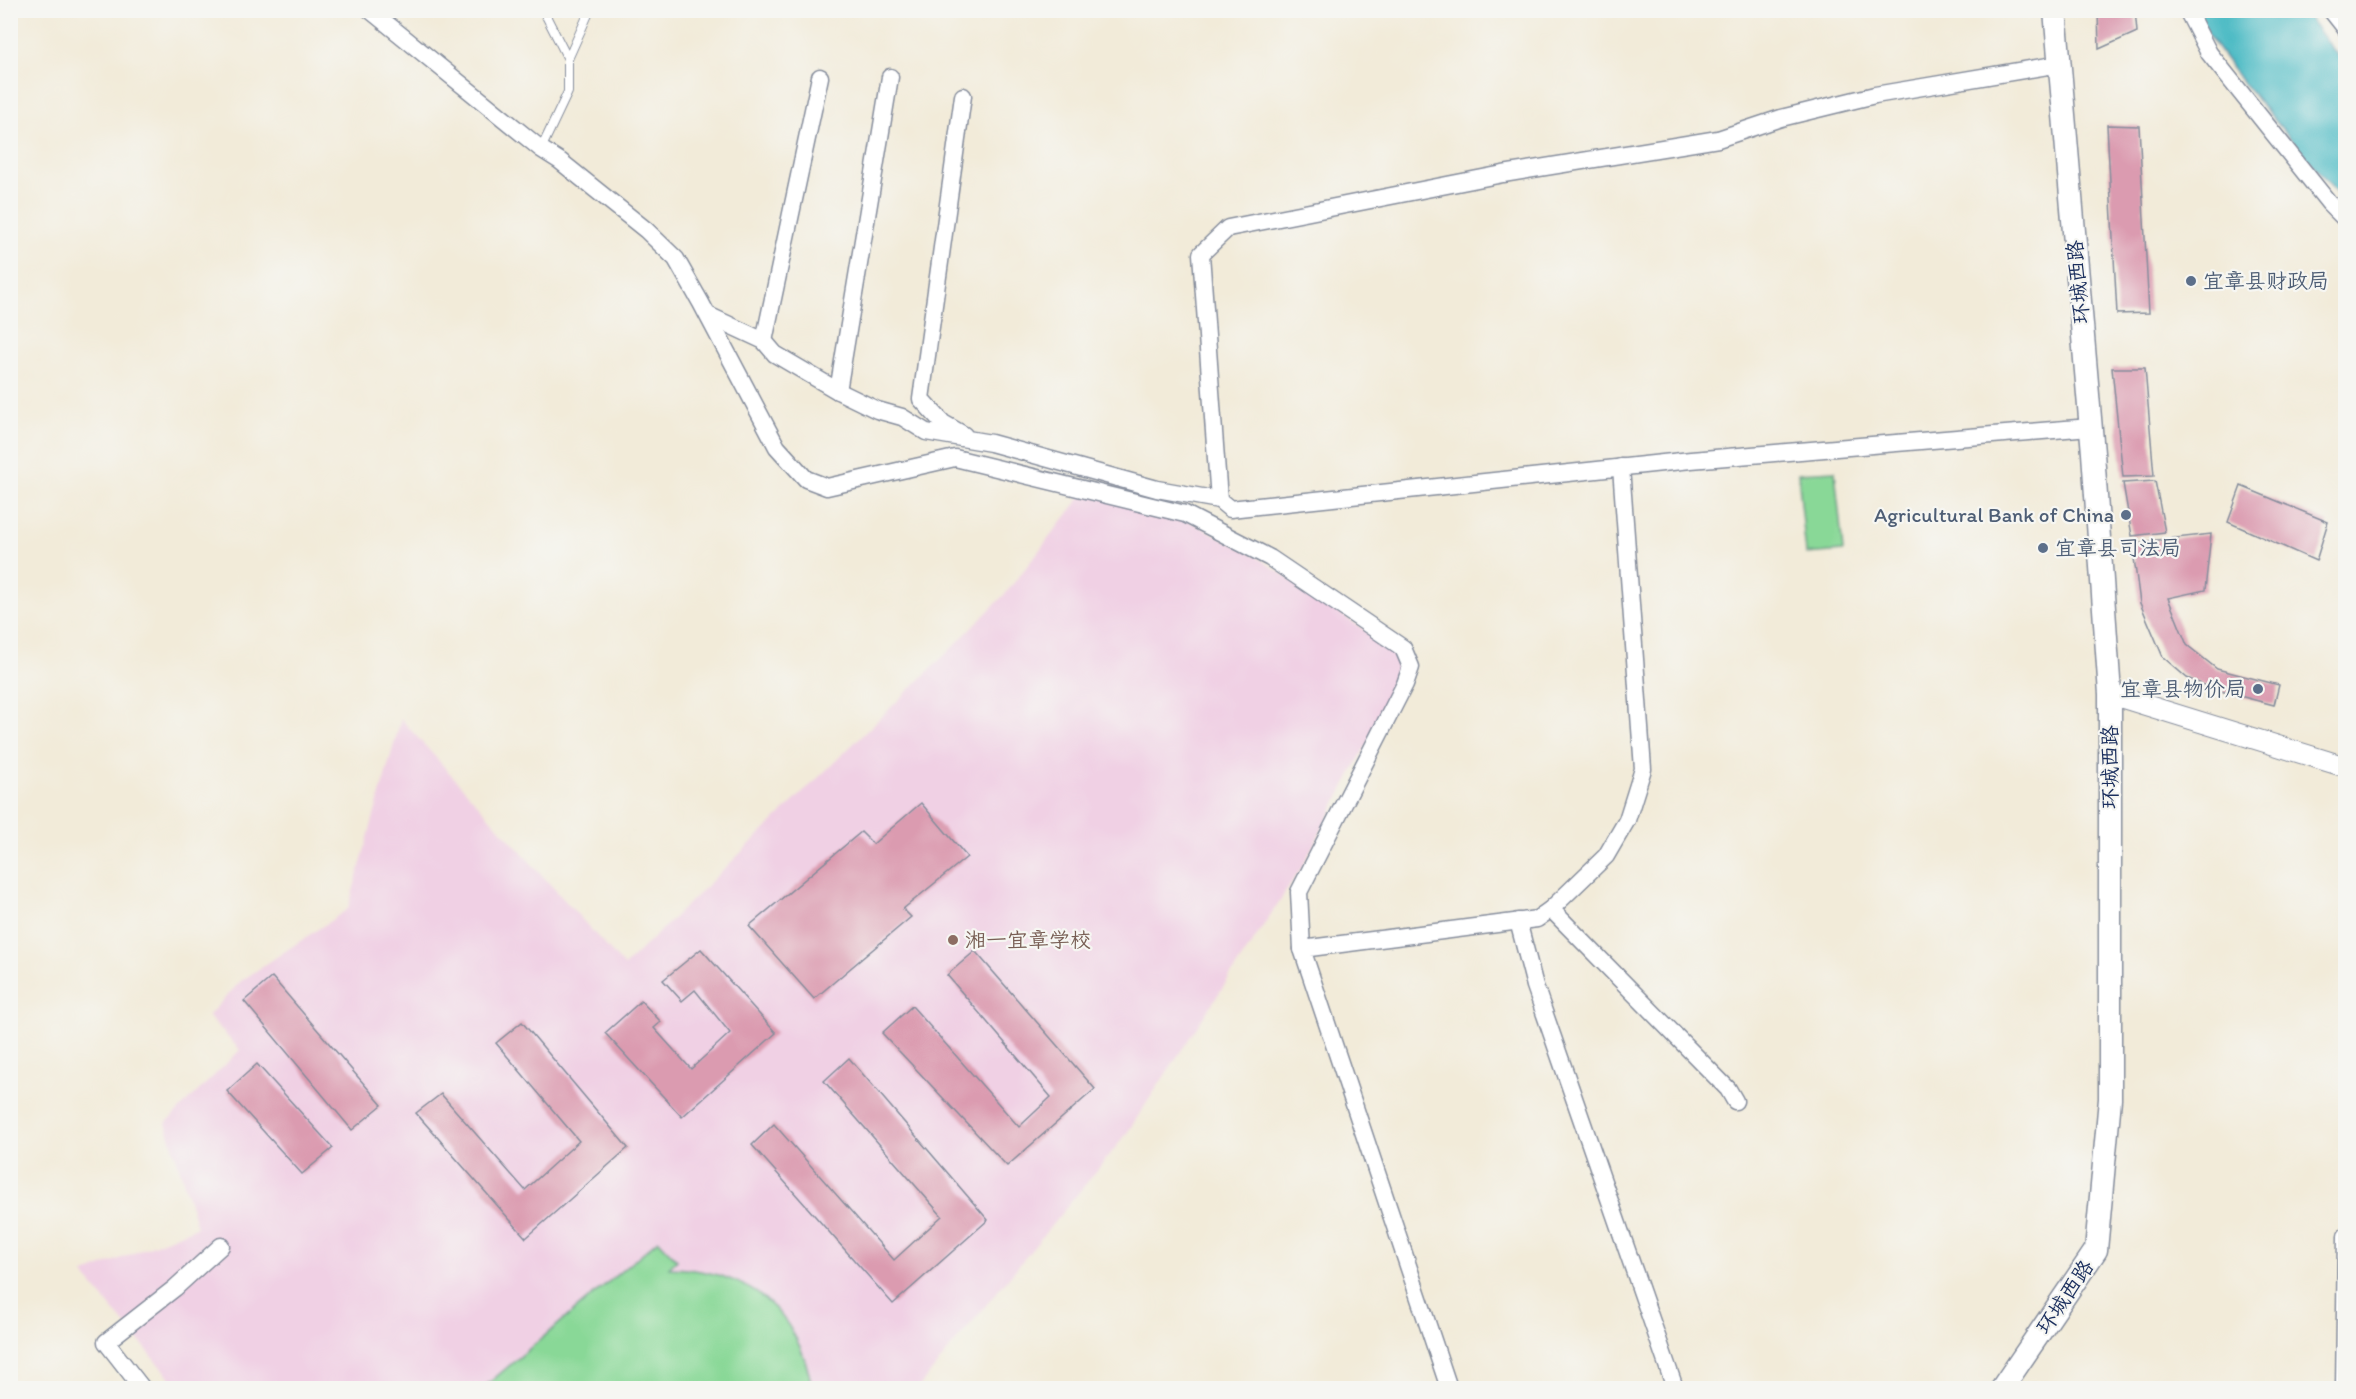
<svg xmlns="http://www.w3.org/2000/svg" width="2356" height="1399" viewBox="0 0 2356 1399" font-family="Itim,'LXGW WenKai TC',sans-serif">
	<rect width="100%" height="100%" fill="#f6f6f2"/>
	<filter id="ink" filterUnits="userSpaceOnUse"><feTurbulence type="fractalNoise" baseFrequency=".0167" numOctaves="2"/><feDisplacementMap in="SourceGraphic" scale="12" xChannelSelector="R" yChannelSelector="G"/><feConvolveMatrix kernelMatrix="1 2 1 2 8 2 1 2 1" color-interpolation-filters="sRGB"/></filter>
	<filter id="wash" filterUnits="userSpaceOnUse"><feTurbulence type="fractalNoise" baseFrequency=".008" numOctaves="4" result="noise"/><feDisplacementMap in="SourceGraphic" scale="24" xChannelSelector="R" yChannelSelector="G"/><feGaussianBlur stdDeviation="1.35" result="paint"/><feColorMatrix in="noise" values="0 0 0 0 0 0 0 0 0 0 0 0 0 0 0 0 0 1.4 0 .05"/><feComposite in="paint" operator="in"/></filter>
	<g filter="url(#wash)">
		<rect width="100%" height="100%" fill="#f2ebd9"/>
		<polygon fill="#f0d0e4" points="1084,493 1178,515 1254,555 1398,653 1402,678 1302,867 1125,1136 918,1388 179,1388 83,1274 197,1227 166,1123 240,1050 208,1016 241,981 348,909 401,719 624,966 946,654 1006,593"/>
		<g fill="#89d897" stroke="#52847a" stroke-width="1.5">
			<polygon points="1835,471 1843,551 1806,554 1798,473"/>
			<path d="M658 1240 677 1260 669 1268C748 1270 798 1309 812 1388H483Z"/>
		</g>
		<polygon fill="#4dbbc5" stroke="#347592" stroke-width="1.5" points="2197,11 2304,11 2345,65 2345,203 2240,79 2210,38"/>
		<g id="blocks">
			<g fill="#db9bb0">
				<polygon points="2098,10 2135,10 2137,32 2099,49"/>
				<polygon points="2107,125 2139,126 2149,313 2117,314"/>
				<polygon points="2112,368 2145,368 2154,476 2123,477"/>
				<polygon points="2155,481 2165,532 2132,536 2123,483"/>
				<polygon points="2241,486 2328,522 2316,561 2228,522"/>
				<polygon points="2211,534 2205,590 2168,598 2187,645 2217,669 2279,685 2274,705 2213,689 2187,678 2163,657 2140,603 2132,543"/>
				<polygon points="921,803 967,857 903,909 911,917 814,999 749,926 861,832 873,844"/>
				<polygon points="701,949 776,1033 682,1117 605,1033 641,1001 661,1022 654,1028 691,1069 730,1033 695,990 682,1001 663,980"/>
				<polygon points="975,951 1095,1089 1007,1166 882,1033 912,1006 1019,1127 1051,1097 947,975"/>
				<polygon points="272,977 382,1105 352,1130 244,1001"/>
				<polygon points="522,1022 628,1148 526,1238 416,1113 441,1094 525,1190 579,1141 496,1043"/>
				<polygon points="849,1058 988,1220 893,1304 752,1145 774,1124 894,1260 942,1216 824,1081"/>
				<polygon points="257,1064 333,1148 302,1174 227,1091"/>
			</g>
		</g>
	</g>
	<g filter="url(#ink)">
		<use href="#blocks" fill-opacity="0" stroke="#868d9c" stroke-width="1.5"/>
		<g fill="none" stroke-linecap="round" stroke-linejoin="round">
			<defs>
				<g id="service">
					<polyline points="543,10 568,59"/>
					<polyline points="541,149 568,92 568,59 590,10"/>
				</g>
				<g id="minor">
					<polyline points="370,10 541,149 560,161 646,230 676,259 701,303 777,447 806,479 827,487 955,458 1185,514 1270,558 1403,648 1411,667 1405,684 1299,892 1302,949"/>
					<polyline points="2187,10 2209,53 2329,203 2346,220"/>
					<polyline points="2331,10 2346,29"/>
					<polyline points="963,96 921,399 943,423 964,435"/>
					<polyline points="708,315 764,341 775,354 838,391 877,410 902,417 926,432 991,443 1157,489 1219,500 1230,509 1691,460 2090,427"/>
					<polyline points="764,341 820,77"/>
					<polyline points="838,391 890,77"/>
					<polyline points="1219,500 1201,254 1228,228 1503,174 1718,139 1781,118 1875,95 2060,64"/>
					<polyline points="1551,909 1728,1089 1735,1101"/>
					<polyline points="1518,921 1535,986 1675,1388"/>
					<polyline points="142,1388 106,1342 175,1288 221,1246"/>
					<polyline points="1449,1388 1302,949 1537,919 1551,909 1606,856 1627,820 1643,769 1621,467"/>
					<polyline points="2344,1388 2346,1236"/>
				</g>
				<polyline id="tertiary" points="2110,694 2346,767"/>
				<polyline id="secondary" points="2002,1388 2096,1250 2110,1099 2110,694 2093,453 2055,10"/>
			</defs>
			<use href="#service" stroke="#868d9c" stroke-width="10"/>
			<use href="#minor" stroke="#868d9c" stroke-width="19"/>
			<use href="#tertiary" stroke="#868d9c" stroke-width="22"/>
			<use href="#secondary" stroke="#868d9c" stroke-width="25"/>
			<use href="#service" stroke="#fff" stroke-width="8"/>
			<use href="#minor" stroke="#fff" stroke-width="16"/>
			<use href="#tertiary" stroke="#fff" stroke-width="20"/>
			<use href="#secondary" stroke="#fff" stroke-width="22"/>
		</g>
	</g>
	<g fill="#5c6f8a" stroke="#f6f6f2" stroke-width="2">
		<circle cx="2191" cy="281" r="6"/>
		<circle cx="2126" cy="515" r="6"/>
		<circle cx="2043" cy="548" r="6"/>
		<circle cx="2258" cy="689" r="6"/>
	</g>
	<circle fill="#8d6e63" stroke="#f6f6f2" stroke-width="2" cx="953" cy="940" r="6"/>
	<g text-anchor="middle" stroke-width="4.5" stroke-linejoin="round" paint-order="stroke">
		<g font-size="21" fill="#4e5e75" stroke="#f6f6f2" text-anchor="start">
			<text x="2203" y="288">宜章县财政局</text>
			<text x="2114" y="522" text-anchor="end">Agricultural Bank of China</text>
			<text x="2055" y="555">宜章县司法局</text>
			<text x="2246" y="696" text-anchor="end">宜章县物价局</text>
		</g>
		<g font-size="21" fill="#1b2f5e" stroke="#f6f6f2">
			<text transform="translate(2078 282) rotate(-95)" y="7">环城西路</text>
			<text transform="translate(2110 767) rotate(-90)" y="7">环城西路</text>
			<text transform="translate(2065 1297) rotate(-56)" y="7">环城西路</text>
		</g>
		<g font-size="21" fill="#785e54" stroke="#f6f6f2" text-anchor="start">
			<text x="965" y="947">湘一宜章学校</text>
		</g>
	</g>
	<rect width="2356" height="1399" fill="none" stroke="#f6f6f2" stroke-width="36"/>
</svg>
